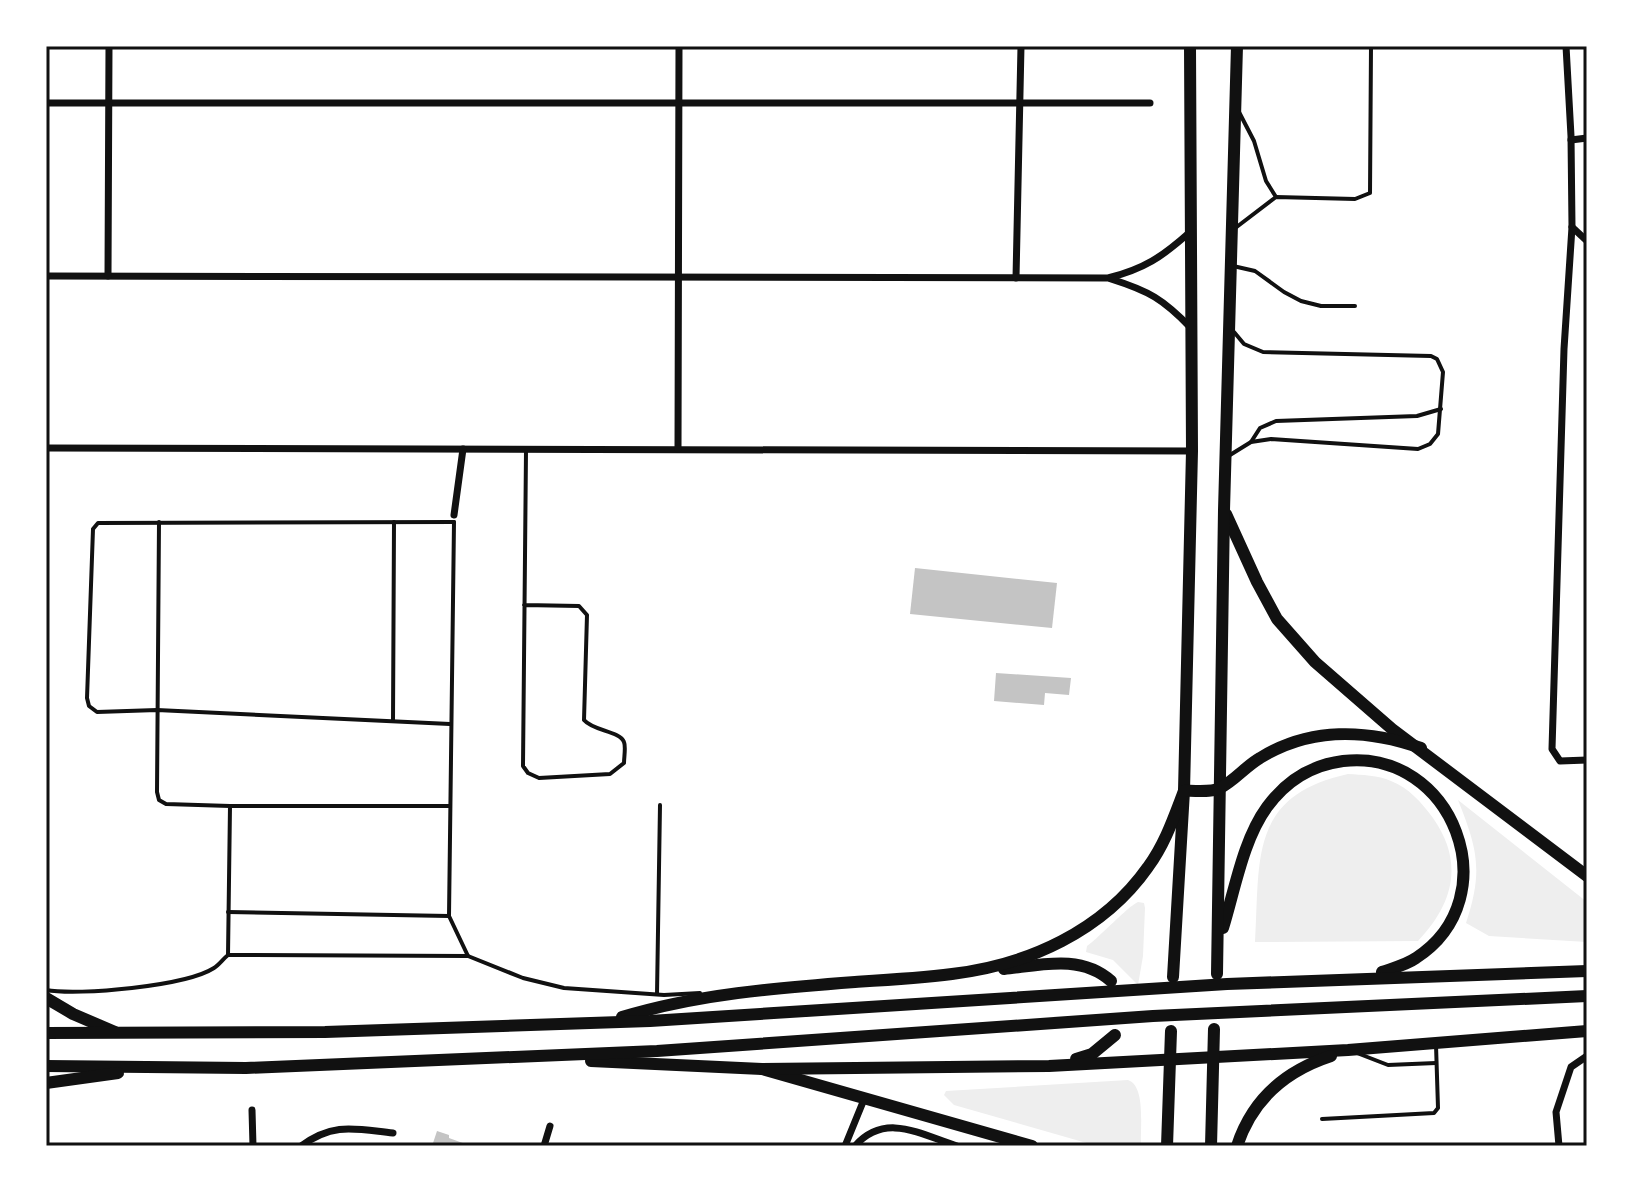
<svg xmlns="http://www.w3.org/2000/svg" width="1633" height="1192" viewBox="0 0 1633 1192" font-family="'PT Serif',serif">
	<rect width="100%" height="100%" fill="#fff"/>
	<g fill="#eee">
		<path d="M1348 774C1362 775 1378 775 1391 781 1409 788 1421 802 1433 818 1464 862 1454 903 1418 941L1255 942C1260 858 1249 796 1348 774Z"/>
		<path d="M1458 800 1587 902V942L1489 936 1466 923C1483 871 1478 850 1458 800Z"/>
		<path d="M1138 902 1144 903 1145 908 1143 956 1138 985 1113 960 1086 952 1087 946C1101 936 1127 907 1138 902Z"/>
		<path d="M1128 1080C1146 1086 1140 1128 1141 1146H1097L954 1105 944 1095 946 1091Z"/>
	</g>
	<g fill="#c4c4c4">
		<polygon points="915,568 1057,583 1052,628 910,614"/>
		<polygon points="996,673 1071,678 1069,695 1045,693 1044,705 994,701"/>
		<polygon points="437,1131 449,1135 449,1138 471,1146 432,1146"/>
	</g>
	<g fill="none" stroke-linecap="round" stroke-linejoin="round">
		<g stroke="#111" stroke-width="4">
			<polyline points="1239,112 1254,141 1266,181 1276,197"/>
			<polyline points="1234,229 1276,197 1355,199 1370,193 1371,46"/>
			<polyline points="1233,266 1255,271 1284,292 1301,301 1321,306 1355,306"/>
			<polyline points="1251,442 1260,428 1276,421 1417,416 1441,409"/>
			<polyline points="1230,455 1251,442 1271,439 1418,449 1430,444 1438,434 1443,372 1437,359 1431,356 1263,352 1244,344 1234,332"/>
			<polyline points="159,522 157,792 159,800 166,804 230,806 228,955"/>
			<polyline points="454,522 449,916 468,956"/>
			<path d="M524 605 579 606 587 615 584 720C593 731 620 731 624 742 626 747 624 757 624 763L610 774 539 778 528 773 523 766 526 451"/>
			<polyline points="393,721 394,522"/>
			<polyline points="450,724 157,710 97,712 89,706 87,698 93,529 98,523 454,522"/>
			<polyline points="230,806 450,806"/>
			<polyline points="228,912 449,916"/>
			<path d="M46 990C79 996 186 986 214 968 219 965 223 959 228 955L468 956 523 978 564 988 664 995 700 993"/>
			<polyline points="657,994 660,805"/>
			<polyline points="1357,1053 1388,1065 1436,1063"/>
			<polyline points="1322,1119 1434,1113 1438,1108 1436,1045"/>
		</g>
		<g stroke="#111" stroke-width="7">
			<polyline points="1566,46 1571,136 1572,227 1564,349 1552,749 1560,761 1587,760"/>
			<polyline points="46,103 1150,103"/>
			<polyline points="1571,140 1587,138"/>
			<polyline points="1572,227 1587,241"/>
			<path d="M46 276 1108 278C1144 269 1162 257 1190 232"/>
			<polyline points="108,276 109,46"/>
			<polyline points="1016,278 1021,46"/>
			<path d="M1111 279C1149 291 1163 299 1191 328"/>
			<polyline points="46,448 1192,451"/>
			<polyline points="678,449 679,46"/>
			<polyline points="454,515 463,449"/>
			<polyline points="252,1110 253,1146"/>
			<path d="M301 1146C334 1122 355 1129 393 1133"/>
			<polyline points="544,1146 550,1126"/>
			<polyline points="845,1146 865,1097"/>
			<path d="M855 1146C885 1112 920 1134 957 1146"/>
			<polyline points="1559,1146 1556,1112 1571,1067 1587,1056"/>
		</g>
		<g stroke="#111" stroke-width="12">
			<polyline points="1226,514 1257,582 1277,619 1315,662 1392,729 1587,876"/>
			<path d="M1223 928C1235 889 1243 840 1267 807 1286 781 1312 765 1343 761 1453 748 1510 897 1416 958 1406 965 1393 968 1382 972"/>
			<path d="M1004 969C1041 965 1081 954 1111 981"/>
			<polyline points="1217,974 1224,510 1237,46"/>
			<polyline points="1173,977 1184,791 1192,451 1190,46"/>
			<polyline points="46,998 73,1014 115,1032"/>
			<path d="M622 1017C698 994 776 988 855 982 887 980 920 978 952 974 1028 965 1103 931 1148 867 1165 844 1174 817 1184 791 1194 790 1211 793 1220 788 1234 781 1246 766 1260 758 1310 727 1367 729 1421 748"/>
			<polyline points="46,1033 325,1032 650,1021 1227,984 1587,971"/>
			<polyline points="1076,1059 1092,1054 1115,1035"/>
			<polyline points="591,1061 762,1069 1032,1146"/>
			<polyline points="46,1066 246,1068 657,1051 1153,1016 1587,996"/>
			<polyline points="762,1069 1049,1066 1348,1050 1587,1031"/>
			<polyline points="46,1083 118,1073"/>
			<polyline points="1167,1146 1171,1031"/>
			<polyline points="1211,1146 1214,1029"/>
			<path d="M1237 1146C1252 1100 1285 1071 1331 1056"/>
		</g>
	</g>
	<rect width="1633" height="1192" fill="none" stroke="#ffffff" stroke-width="96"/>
	<rect x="48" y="48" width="1537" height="1096" fill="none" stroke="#111" stroke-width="3"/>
</svg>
